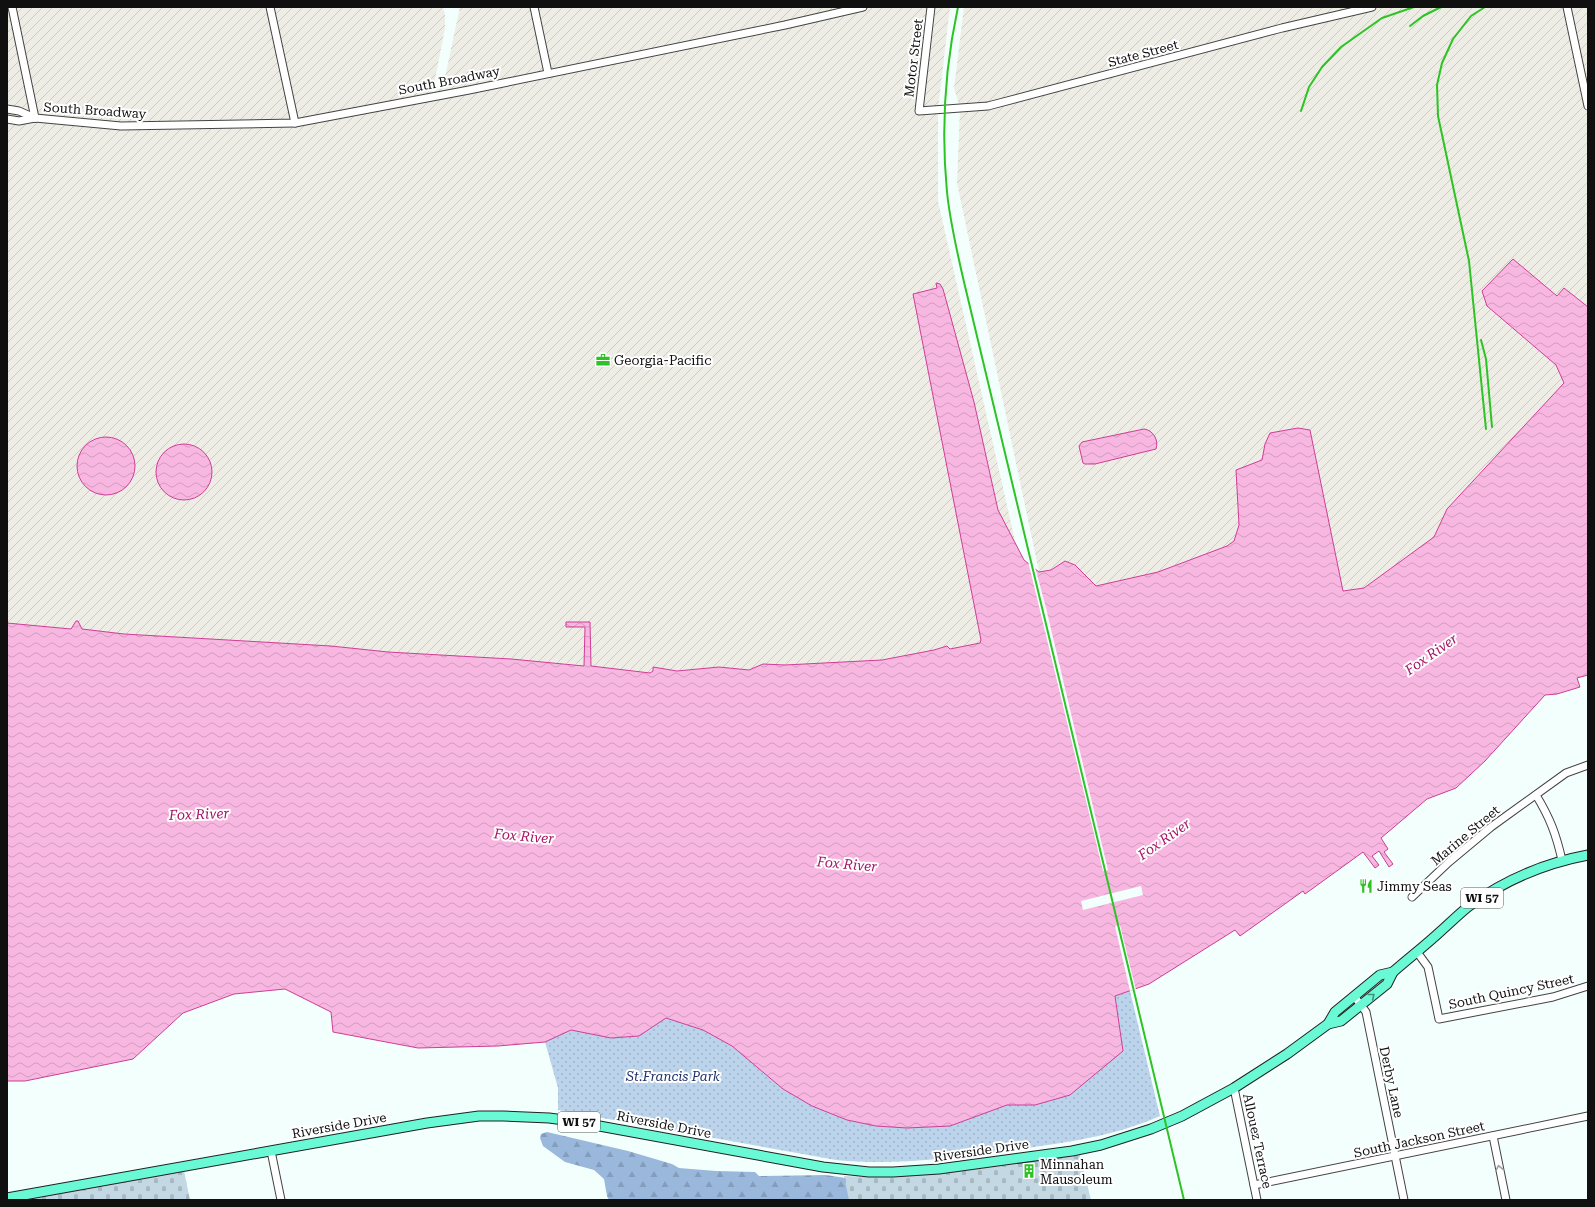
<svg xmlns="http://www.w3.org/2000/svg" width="1595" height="1207" viewBox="0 0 1595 1207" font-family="'Roboto Serif',serif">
	<defs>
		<pattern id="industrial-furrows" width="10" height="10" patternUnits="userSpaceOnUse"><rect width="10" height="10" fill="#eeede5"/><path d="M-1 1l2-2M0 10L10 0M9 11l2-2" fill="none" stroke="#cbcac3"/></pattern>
		<pattern id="forest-firs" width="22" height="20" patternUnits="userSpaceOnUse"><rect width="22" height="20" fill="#9ab8dc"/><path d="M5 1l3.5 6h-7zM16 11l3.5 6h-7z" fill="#849dbc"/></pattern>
		<pattern id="cemetery-stones" width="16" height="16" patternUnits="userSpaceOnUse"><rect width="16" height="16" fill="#c3d8e3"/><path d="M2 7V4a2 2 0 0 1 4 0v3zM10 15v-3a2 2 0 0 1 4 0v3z" fill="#a6b8c2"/></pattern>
		<pattern id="park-dots" width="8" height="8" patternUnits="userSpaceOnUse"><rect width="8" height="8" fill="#bbd4eb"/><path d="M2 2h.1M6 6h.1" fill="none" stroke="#a0b5c8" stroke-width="1.8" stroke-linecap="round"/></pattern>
		<pattern id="water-waves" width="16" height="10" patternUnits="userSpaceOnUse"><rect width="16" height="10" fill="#f7b7e0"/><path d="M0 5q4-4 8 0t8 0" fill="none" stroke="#d39cbf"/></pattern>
	</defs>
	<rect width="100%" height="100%" fill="#f3fffd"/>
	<g fill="url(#industrial-furrows)">
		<polygon points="7,7 443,7 445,15 445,28 432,95 445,77 460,7 950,7 938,110 938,201 1016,545 998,510 974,402 936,284 938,288 913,294 981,640 980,643 950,649 947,646 934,650 882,660 785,665 763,664 749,670 719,667 677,671 653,668 653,671 650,673 561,663 388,652 331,646 124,634 82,629 76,621 72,629 7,623"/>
		<polygon points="964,7 1588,7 1588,307 1564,288 1557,296 1513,259 1487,306 1556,365 1564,383 1447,509 1435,537 1364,588 1343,591 1310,430 1265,444 1262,460 1236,470 1239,525 1234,541 1227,546 1158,572 1096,586 1075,565 1065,561 1051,570 1039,572 957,183 960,108 954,88"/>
	</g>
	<polygon fill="url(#forest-firs)" points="547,1132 628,1151 672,1164 679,1168 716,1171 755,1172 759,1176 826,1175 989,1200 609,1200 607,1196 604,1179 594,1170 565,1162 543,1146 540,1138 541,1134"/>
	<g fill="url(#cemetery-stones)">
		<path d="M1080 1155 1091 1200H849L844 1176C923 1180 1002 1165 1080 1155Z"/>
		<polygon points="183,1166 190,1200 7,1200"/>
	</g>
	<path fill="url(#park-dots)" d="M1130 991 1160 1116C1113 1137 1063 1143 1012 1150 952 1158 896 1166 836 1160L558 1110V1088L545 1042 571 1030 611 1038 638 1036 666 1018 703 1030 732 1046 783 1089 812 1106 847 1120 876 1126H950L1007 1105H1035L1123 1051 1115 996Z"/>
	<g fill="url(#water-waves)" stroke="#cf3d96">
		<polygon points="1513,259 1557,296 1564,288 1588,307 1588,675 1577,678 1580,687 1557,694 1545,695 1485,761 1456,788 1427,799 1381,838 1388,849 1384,852 1393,864 1389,867 1379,851 1372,856 1379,865 1375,868 1363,852 1305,894 1303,891 1240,936 1235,930 1149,984 1115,996 1123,1051 1070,1095 1035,1105 1007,1105 950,1126 907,1128 876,1126 847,1120 812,1106 783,1089 732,1046 703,1030 666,1018 639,1036 611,1038 571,1030 545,1042 498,1046 418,1048 333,1032 331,1012 285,989 234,994 183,1013 133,1059 25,1081 7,1081 7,623 71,629 76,621 78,621 82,629 124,634 331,646 388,652 511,659 584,666 585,627 566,627 566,622 590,622 591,666 650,673 653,671 653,667 677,671 719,667 749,670 763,664 785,665 882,660 934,650 947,646 950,649 980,643 981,640 913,294 937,288 936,283 940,284 943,289 974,402 998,510 1024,560 1039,572 1051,570 1065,561 1075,565 1096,586 1158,572 1227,546 1234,541 1239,525 1236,470 1262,460 1265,444 1270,433 1298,428 1310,430 1343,591 1364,588 1434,537 1447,509 1564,383 1556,365 1487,306 1482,291"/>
		<path d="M1144 429C1153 430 1159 440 1156 449L1095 464H1085L1083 463 1079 446 1082 442Z"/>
		<circle cx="106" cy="466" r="29"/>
		<circle cx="184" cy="472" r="28"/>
	</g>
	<g fill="#f3fffd">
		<polygon points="1028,561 1035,567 1046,608 1108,870 1103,871"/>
		<polygon points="1141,886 1143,895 1083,910 1081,901"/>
		<polygon points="1120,925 1136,990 1130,991 1115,926"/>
	</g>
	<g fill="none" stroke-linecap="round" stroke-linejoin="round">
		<defs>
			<g id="minor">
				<polyline points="12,7 35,118"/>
				<polyline points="270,7 295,123"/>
				<polyline points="534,7 548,73"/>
				<polyline points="931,7 919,111 988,106 1282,28 1372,7"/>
				<polyline points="1567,7 1588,106"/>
				<polyline points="7,109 19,111 35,118"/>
				<polyline points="7,119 19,121 35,118 121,126 295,123 469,90 785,25 863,7"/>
				<path d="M1536 795C1550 818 1556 834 1562 860"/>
				<polyline points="1412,897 1449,862 1491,827 1566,773 1588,765"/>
				<polyline points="1417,952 1428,967 1439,1019 1553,997 1588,986"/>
				<polyline points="1354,996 1366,1012 1404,1200"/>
				<polyline points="1234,1088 1257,1200"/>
				<polyline points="1493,1136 1506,1200"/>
				<polyline points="271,1151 281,1200"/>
				<polyline points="1254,1185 1588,1116"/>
			</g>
			<g id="major">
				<path d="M1328 1024 1341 1021 1387 984 1393 972C1409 958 1426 945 1442 930 1451 922 1459 914 1469 906 1505 880 1545 863 1588 855"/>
				<polyline points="7,1198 427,1123 479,1116 503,1116 549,1118 572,1121 823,1167 869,1172 893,1172 939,1169 1072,1151 1101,1145 1151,1129 1182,1116 1234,1088 1287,1054 1328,1024 1335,1012 1380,975 1393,972"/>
			</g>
		</defs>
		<use href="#minor" stroke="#434343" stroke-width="9"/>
		<use href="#major" stroke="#212121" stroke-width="11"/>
		<use href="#minor" stroke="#fff" stroke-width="7"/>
		<use href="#major" stroke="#69f9d5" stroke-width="9"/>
		<g stroke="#2ec325" stroke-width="2">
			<path d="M958 7C945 67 941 130 947 192 950 222 957 252 964 282L1184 1200"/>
			<polyline points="1485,7 1471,16 1453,39 1442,63 1437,85 1438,116 1469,261 1486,429"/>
			<polyline points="1410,26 1423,16 1441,7"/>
			<polyline points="1301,111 1309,87 1322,67 1341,47 1382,18 1414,7"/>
			<polyline points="1481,340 1486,359 1492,427"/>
		</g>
	</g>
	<defs><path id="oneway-chevron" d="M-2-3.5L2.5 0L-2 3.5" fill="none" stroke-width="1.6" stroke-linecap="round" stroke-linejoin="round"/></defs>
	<use stroke="#41907c" href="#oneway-chevron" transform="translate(1372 996) rotate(-39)"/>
	<use stroke="#9f9f9f" href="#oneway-chevron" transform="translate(1499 1168) rotate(-102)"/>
	<defs>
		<symbol id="office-bare" viewBox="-9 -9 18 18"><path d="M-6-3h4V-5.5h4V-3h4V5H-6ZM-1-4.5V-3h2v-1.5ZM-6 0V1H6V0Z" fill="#2ec325" stroke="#fff" stroke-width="2.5" paint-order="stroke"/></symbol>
		<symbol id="restaurant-bare" viewBox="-9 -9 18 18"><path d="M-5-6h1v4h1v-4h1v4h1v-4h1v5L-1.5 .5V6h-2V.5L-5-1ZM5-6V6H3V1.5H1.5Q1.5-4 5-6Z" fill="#2ec325" stroke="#fff" stroke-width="2.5" paint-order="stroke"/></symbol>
		<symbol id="building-bare" viewBox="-9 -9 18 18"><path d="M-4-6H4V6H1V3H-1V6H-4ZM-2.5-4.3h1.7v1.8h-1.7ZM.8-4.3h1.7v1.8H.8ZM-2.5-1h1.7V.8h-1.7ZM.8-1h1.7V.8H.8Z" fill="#2ec325" stroke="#fff" stroke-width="2.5" paint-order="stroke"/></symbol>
	</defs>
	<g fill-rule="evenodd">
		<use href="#office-bare" x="593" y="350" width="20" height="20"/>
		<use href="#restaurant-bare" x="1356" y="876" width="20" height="20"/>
		<use href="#building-bare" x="1019" y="1161" width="20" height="20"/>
	</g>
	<g text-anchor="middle" stroke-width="4" stroke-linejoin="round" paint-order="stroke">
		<g fill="#fff" stroke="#585858" stroke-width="1">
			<rect x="1461" y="888" width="42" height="20" rx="3"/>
			<rect x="558" y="1112" width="42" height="20" rx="3"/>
		</g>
		<g font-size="12" font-weight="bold" fill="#101010">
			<text x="1482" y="902">WI 57</text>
			<text x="579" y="1126">WI 57</text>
		</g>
		<g font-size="13" fill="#101010" stroke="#fff">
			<text transform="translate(1143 53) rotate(-15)" y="5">State Street</text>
			<text transform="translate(913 58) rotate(-83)" y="5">Motor Street</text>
			<text transform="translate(449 80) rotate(-11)" y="5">South Broadway</text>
			<text transform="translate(95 110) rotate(4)" y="5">South Broadway</text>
			<text transform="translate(1465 835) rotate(-40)" y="5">Marine Street</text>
			<text transform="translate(1511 991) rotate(-12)" y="5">South Quincy Street</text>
			<text transform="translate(1392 1082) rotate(78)" y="5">Derby Lane</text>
			<text transform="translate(664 1124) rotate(11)" y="5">Riverside Drive</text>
			<text transform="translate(339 1125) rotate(-10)" y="5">Riverside Drive</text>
			<text transform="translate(1419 1139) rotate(-12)" y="5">South Jackson Street</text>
			<text transform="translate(1258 1141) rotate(78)" y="5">Allouez Terrace</text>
			<text transform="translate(981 1150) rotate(-8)" y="5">Riverside Drive</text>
		</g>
		<g font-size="13" fill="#101010" stroke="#fff" text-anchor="start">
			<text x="614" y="365">Georgia-Pacific</text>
			<text x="1377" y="891">Jimmy Seas</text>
			<text x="1040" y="1169">Minnahan<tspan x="1040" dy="15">Mausoleum</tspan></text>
		</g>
		<g font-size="13" font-style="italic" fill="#1e2f6a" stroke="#fff">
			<text x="673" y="1081">St.Francis Park</text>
		</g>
		<g font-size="14" font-style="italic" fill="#a51668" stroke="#fff">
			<text transform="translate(1431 654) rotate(-35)" y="5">Fox River</text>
			<text transform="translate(199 814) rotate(-2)" y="5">Fox River</text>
			<text transform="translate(524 836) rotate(5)" y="5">Fox River</text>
			<text transform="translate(1164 839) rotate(-35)" y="5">Fox River</text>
			<text transform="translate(847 864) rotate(5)" y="5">Fox River</text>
		</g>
	</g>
	<rect width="1595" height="1207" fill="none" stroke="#101010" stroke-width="16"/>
</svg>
